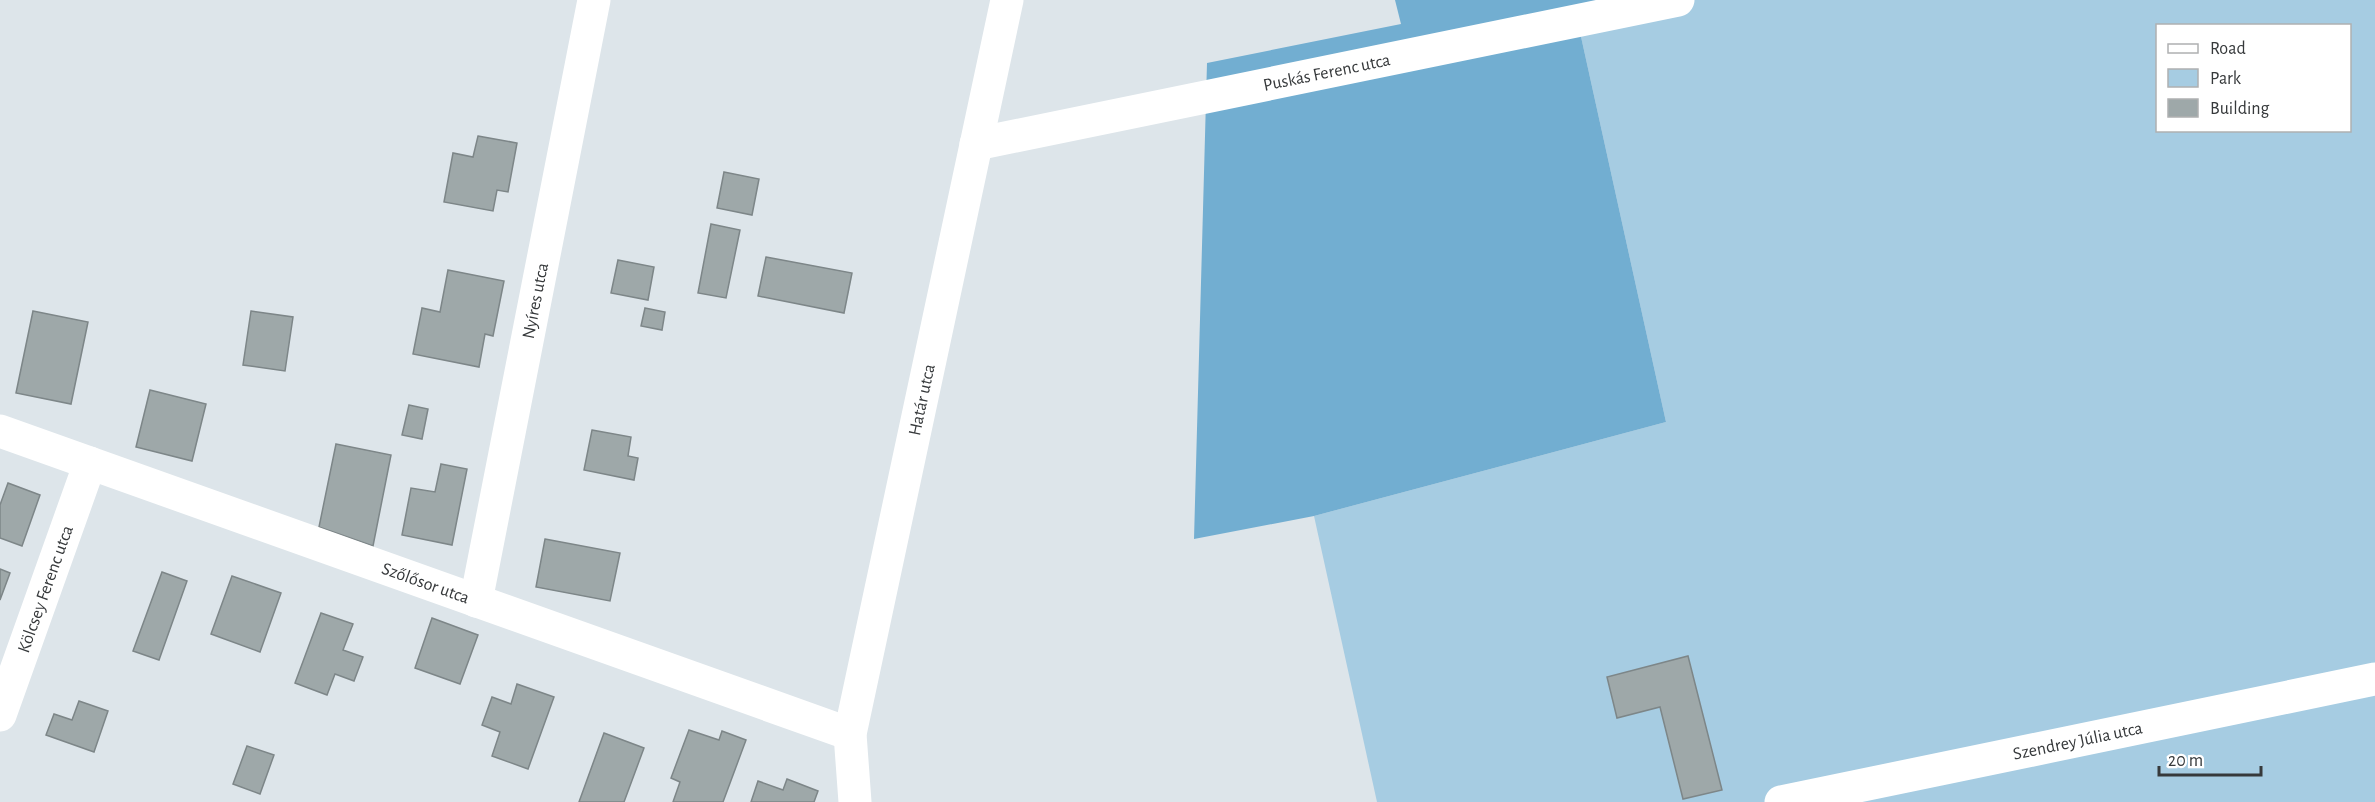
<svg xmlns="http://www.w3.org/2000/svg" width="2375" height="802" viewBox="0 0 2375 802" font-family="'Alegreya Sans',sans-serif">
	<rect width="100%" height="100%" fill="#dde5ea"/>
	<path fill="#a6cce2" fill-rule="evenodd" d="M1642 0H2375V802H1377L1314 516 1666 422 1576 14ZM2158 26H2350V130H2158Z"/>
	<polygon fill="#72aed1" points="1395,0 1642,0 1576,14 1666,422 1314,516 1194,539 1207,63 1401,24"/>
	<g fill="#9ea8a9" stroke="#7d8688" stroke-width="1.5">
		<polygon points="478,136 517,143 508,192 497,190 493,211 444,202 453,153 473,157"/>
		<polygon points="724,172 759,179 752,215 717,208"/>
		<polygon points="711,224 740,230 726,298 698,293"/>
		<polygon points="766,257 852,273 844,313 758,296"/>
		<polygon points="618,260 654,267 648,300 611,293"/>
		<polygon points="448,270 504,281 493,336 485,334 479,367 413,354 422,308 440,312"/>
		<polygon points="645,308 665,312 662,330 641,326"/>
		<polygon points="33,311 88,322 71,404 16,393"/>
		<polygon points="251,311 293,317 285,371 243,365"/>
		<polygon points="150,390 206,404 192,461 136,447"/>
		<polygon points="409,405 428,409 422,439 402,435"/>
		<polygon points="592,430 631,437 628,456 638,458 634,480 584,470"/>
		<polygon points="336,444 391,455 373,546 319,527"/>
		<polygon points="441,464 467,469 452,545 402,535 411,488 435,492"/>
		<polygon points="8,483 40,495 22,546 0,538 0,505"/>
		<polygon points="545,539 620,553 610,601 536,587"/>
		<polygon points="0,569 10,573 0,600"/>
		<polygon points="162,572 187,581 159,660 133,651"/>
		<polygon points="232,576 281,593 260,652 211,634"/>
		<polygon points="321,613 353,624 343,650 363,657 354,681 335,674 327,695 295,683"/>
		<polygon points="432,618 478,635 460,684 415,668"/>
		<polygon points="1688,656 1722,790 1683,799 1660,707 1617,718 1607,677"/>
		<polygon points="517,684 554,697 528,769 492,756 500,732 482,725 492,697 511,704"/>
		<polygon points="79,701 108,711 94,752 46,735 54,714 72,720"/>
		<polygon points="689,730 719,740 722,731 746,740 723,802 673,802 680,782 671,778"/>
		<polygon points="604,733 644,748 624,802 579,802"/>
		<polygon points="247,746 274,755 260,794 233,784"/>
		<polygon points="787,779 818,791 814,802 751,802 758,781 783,790"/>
	</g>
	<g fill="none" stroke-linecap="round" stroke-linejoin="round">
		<g stroke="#fff" stroke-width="33">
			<path id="s1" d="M976 144 1678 0"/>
			<path id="s2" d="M0 431 850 734"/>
			<path id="s3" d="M476 601 594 0"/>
			<path id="s4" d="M0 715 90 463"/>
			<path id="s5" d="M855 802 850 734 1007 0"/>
			<path id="s6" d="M1781 802 2375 679"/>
		</g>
	</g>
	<g text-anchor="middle" stroke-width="4.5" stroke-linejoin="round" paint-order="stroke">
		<g font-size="18" fill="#36393b" stroke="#fff">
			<text dy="6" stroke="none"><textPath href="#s1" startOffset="358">Puskás Ferenc utca</textPath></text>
			<text dy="6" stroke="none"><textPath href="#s3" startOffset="306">Nyíres utca</textPath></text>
			<text dy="6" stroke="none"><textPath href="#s5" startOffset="410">Határ utca</textPath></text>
			<text dy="6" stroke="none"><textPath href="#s2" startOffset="452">Szőlősor utca</textPath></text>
			<text dy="6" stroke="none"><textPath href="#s4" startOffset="134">Kölcsey Ferenc utca</textPath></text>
			<text dy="6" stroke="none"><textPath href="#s6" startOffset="303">Szendrey Júlia utca</textPath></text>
		</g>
	</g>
	<rect x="2156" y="24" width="195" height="108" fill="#ffffff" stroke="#afb0b1" stroke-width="1.5"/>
	<rect x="2168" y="44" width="30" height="9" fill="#ffffff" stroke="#afb0b1" stroke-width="1.5"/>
	<text x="2210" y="54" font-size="18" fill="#36393b">Road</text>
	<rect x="2168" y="69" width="30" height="18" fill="#a6cce2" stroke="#afb0b1" stroke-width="1.5"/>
	<text x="2210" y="84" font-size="18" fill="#36393b">Park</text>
	<rect x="2168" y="99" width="30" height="18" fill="#9ea8a9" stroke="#afb0b1" stroke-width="1.5"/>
	<text x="2210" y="114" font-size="18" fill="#36393b">Building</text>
	<path d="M2159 766v9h102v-9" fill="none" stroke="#36393b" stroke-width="3"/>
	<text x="2168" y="766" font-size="18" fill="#36393b" stroke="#ffffff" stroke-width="4.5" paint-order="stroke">20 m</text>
</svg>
